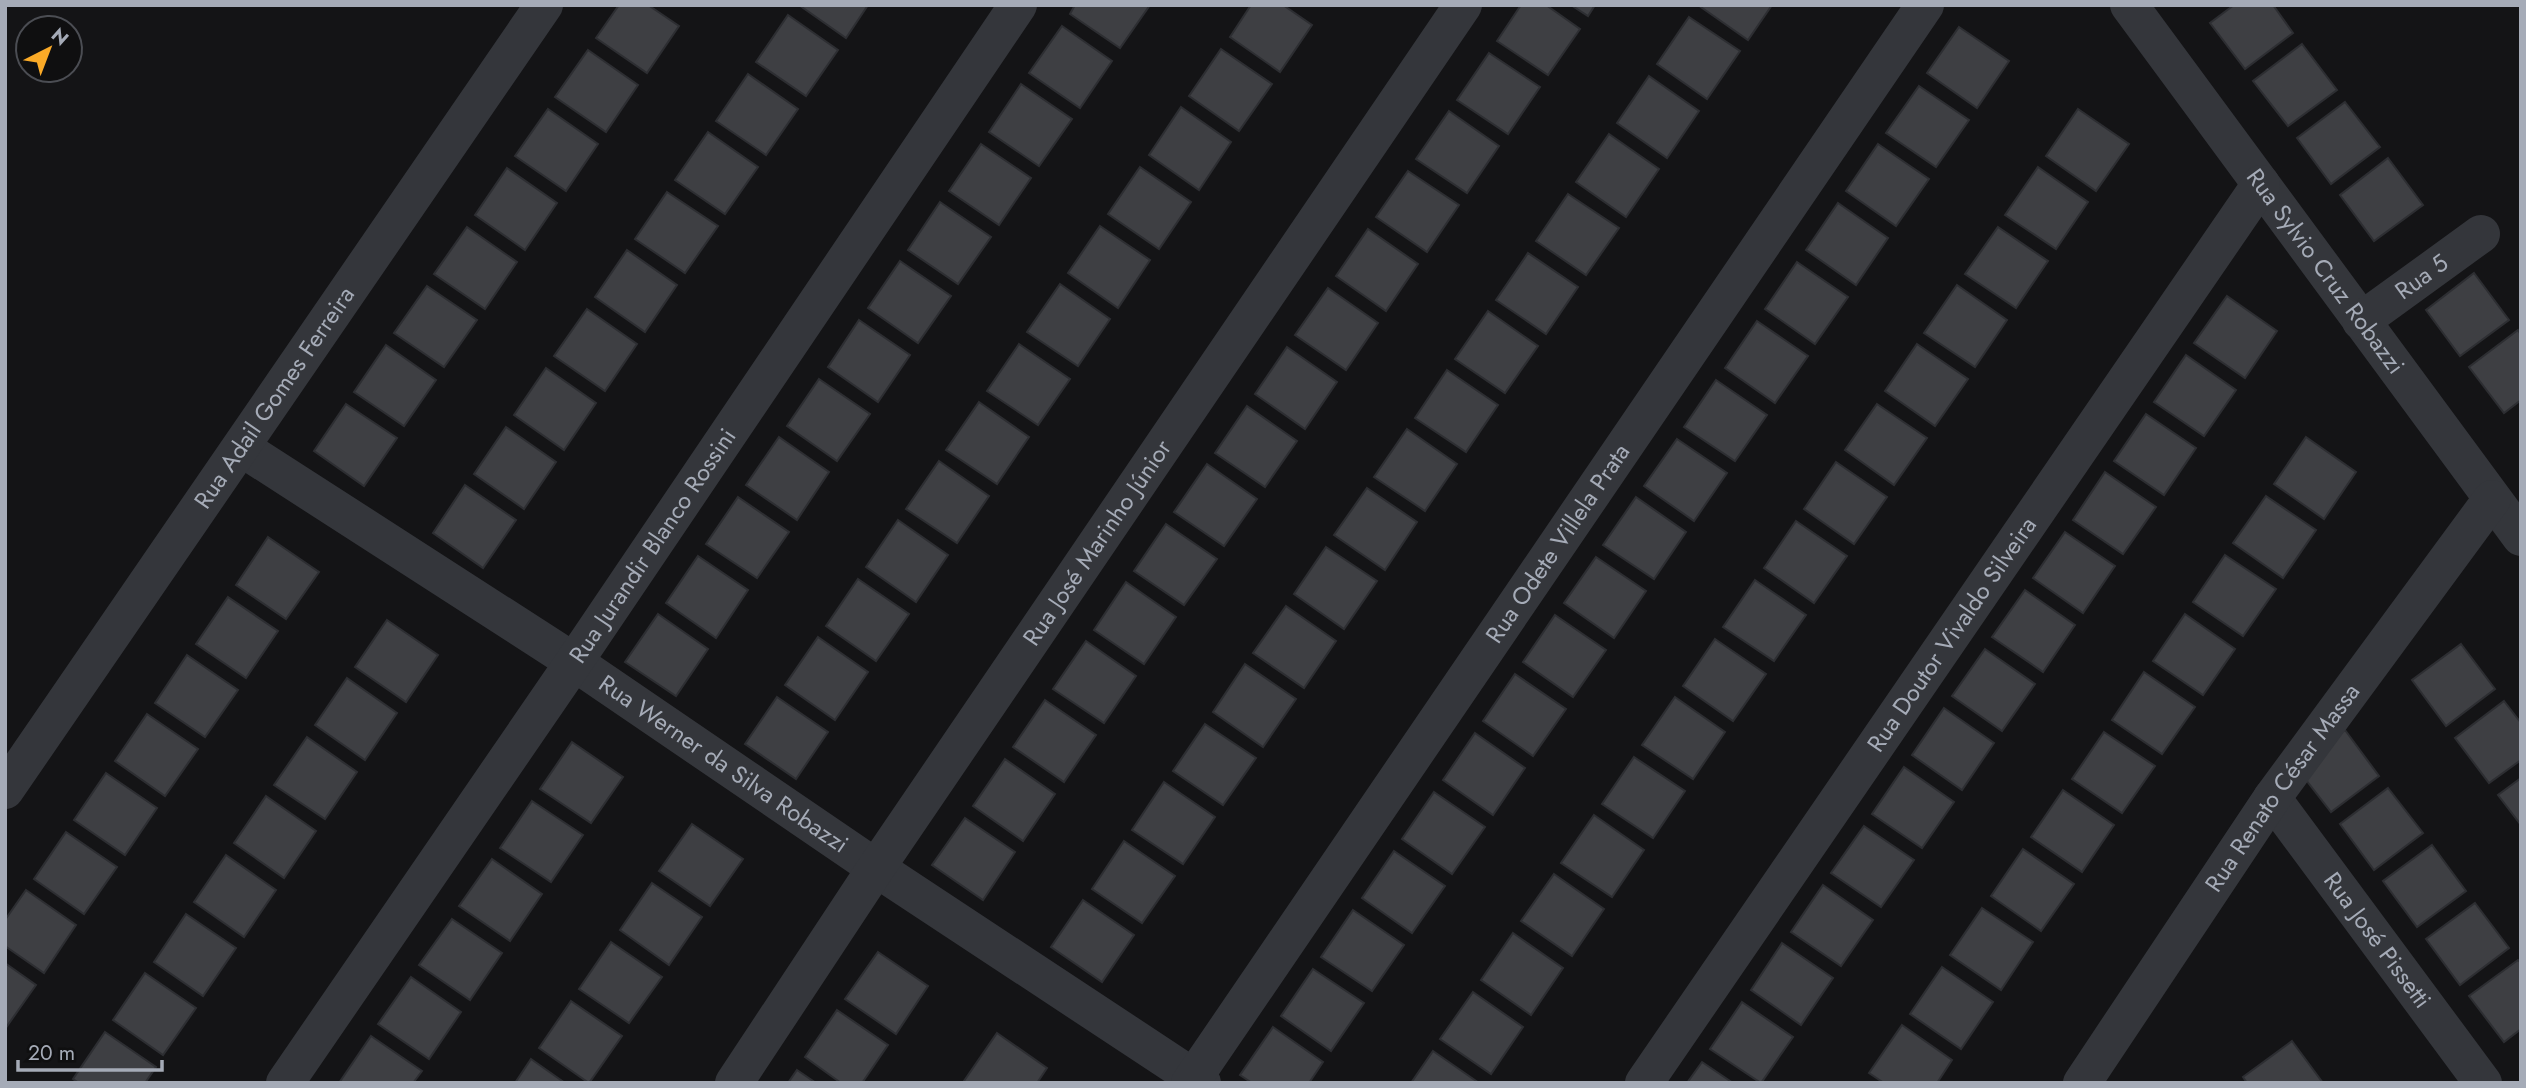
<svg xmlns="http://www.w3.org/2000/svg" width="2526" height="1088" viewBox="0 0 2526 1088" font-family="Jost,sans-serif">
	<rect width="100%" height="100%" fill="#141416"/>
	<g fill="#3e3f43" stroke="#2d2e32" stroke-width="2">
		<polygon points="619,5 648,5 679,26 647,73 596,38"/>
		<polygon points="799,5 868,5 846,38"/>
		<polygon points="1075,5 1150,5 1120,48 1070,14"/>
		<polygon points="1251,5 1283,5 1312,25 1280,72 1230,37"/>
		<polygon points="1521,5 1546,5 1580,29 1548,75 1497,41"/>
		<polygon points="1571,5 1595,5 1588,16"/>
		<polygon points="1698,5 1772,5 1748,40"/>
		<polygon points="2234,5 2273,5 2293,33 2245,69 2210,23"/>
		<polygon points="788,15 838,50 806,96 756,62"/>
		<polygon points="1689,17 1740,51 1707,99 1657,64"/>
		<polygon points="1062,26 1112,61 1080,108 1029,73"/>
		<polygon points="1959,27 2009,61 1977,108 1927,73"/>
		<polygon points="2302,44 2337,90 2288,126 2253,81"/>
		<polygon points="1221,49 1272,84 1239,131 1189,96"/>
		<polygon points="588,50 638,85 606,132 555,97"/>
		<polygon points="1489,53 1540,87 1508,134 1457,100"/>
		<polygon points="748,74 798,109 766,155 716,121"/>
		<polygon points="1649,76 1699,111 1667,158 1617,123"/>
		<polygon points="1021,84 1072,119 1039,166 989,132"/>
		<polygon points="1919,86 1969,120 1936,167 1886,133"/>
		<polygon points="2345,102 2380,147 2331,184 2297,138"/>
		<polygon points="1181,107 1231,142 1199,190 1149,155"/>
		<polygon points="548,109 598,144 566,191 515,156"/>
		<polygon points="2078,109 2129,144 2096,191 2046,156"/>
		<polygon points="1449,111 1499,146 1467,193 1416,159"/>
		<polygon points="708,132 758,167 725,214 675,180"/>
		<polygon points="1609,134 1659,169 1626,217 1576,182"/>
		<polygon points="981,144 1031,178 999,225 949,191"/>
		<polygon points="1878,144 1929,179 1896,226 1846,191"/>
		<polygon points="2388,158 2423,205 2374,241 2340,195"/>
		<polygon points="1140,167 1191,202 1159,249 1108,214"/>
		<polygon points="2038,167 2088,202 2056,249 2005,215"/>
		<polygon points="507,168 557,203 525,250 475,215"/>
		<polygon points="1408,171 1459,205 1427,252 1376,217"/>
		<polygon points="667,192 718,226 685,273 635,239"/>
		<polygon points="1568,194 1619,228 1586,275 1536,241"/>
		<polygon points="940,202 991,237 958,284 908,250"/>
		<polygon points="1838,203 1888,238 1856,285 1806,250"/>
		<polygon points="1100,226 1150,260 1118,308 1068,273"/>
		<polygon points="467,227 517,262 485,309 434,274"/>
		<polygon points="1998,227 2048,261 2016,308 1965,274"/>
		<polygon points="1368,229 1418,264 1386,311 1336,276"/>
		<polygon points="627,250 677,285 645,332 595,297"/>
		<polygon points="1528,253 1578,287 1546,334 1496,300"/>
		<polygon points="900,261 951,296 918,343 868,308"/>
		<polygon points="1797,262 1848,297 1815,344 1765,309"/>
		<polygon points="2474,273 2509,320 2460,356 2426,310"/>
		<polygon points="1060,284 1110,319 1078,366 1027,332"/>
		<polygon points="1957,285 2007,320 1975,367 1924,333"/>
		<polygon points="427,286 477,320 444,367 394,333"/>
		<polygon points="1328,288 1378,323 1346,370 1295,335"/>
		<polygon points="2227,296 2277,331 2245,378 2194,343"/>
		<polygon points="587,309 637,344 605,391 554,356"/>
		<polygon points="1488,311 1538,346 1505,393 1455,359"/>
		<polygon points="859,320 910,355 878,402 828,367"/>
		<polygon points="1757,321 1808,356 1775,403 1725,368"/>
		<polygon points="2518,330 2521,335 2521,400 2504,413 2469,367"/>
		<polygon points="1019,344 1070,379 1038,425 987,391"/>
		<polygon points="1917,344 1968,379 1935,426 1885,391"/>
		<polygon points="386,345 436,380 404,426 354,392"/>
		<polygon points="1287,347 1337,382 1305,429 1255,394"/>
		<polygon points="2186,355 2236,390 2204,436 2154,402"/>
		<polygon points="546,368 596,403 564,450 514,415"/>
		<polygon points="1447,370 1498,405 1466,452 1415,418"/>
		<polygon points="819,379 870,414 837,461 787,426"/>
		<polygon points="1716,380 1767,415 1735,461 1684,427"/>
		<polygon points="979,402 1029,437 997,484 946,450"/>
		<polygon points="346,404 397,438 364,486 314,451"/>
		<polygon points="1877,404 1927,438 1894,485 1845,450"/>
		<polygon points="1247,406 1297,441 1265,487 1215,453"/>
		<polygon points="2146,414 2196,448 2164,495 2114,461"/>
		<polygon points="506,427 556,462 524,509 474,474"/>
		<polygon points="1407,429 1457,464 1425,511 1374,477"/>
		<polygon points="779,437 829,472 797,520 746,485"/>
		<polygon points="2306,437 2356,472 2324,519 2274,484"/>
		<polygon points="1677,439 1727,473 1694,521 1644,486"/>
		<polygon points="939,461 989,496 957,543 906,509"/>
		<polygon points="1836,462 1887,497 1854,544 1804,509"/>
		<polygon points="1207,464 1257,499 1224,546 1174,512"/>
		<polygon points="2105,472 2156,507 2123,554 2073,520"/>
		<polygon points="465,485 516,520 483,568 433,533"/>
		<polygon points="1367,488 1417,522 1385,570 1334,535"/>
		<polygon points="2266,496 2316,530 2283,578 2233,543"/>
		<polygon points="738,497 789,532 757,578 706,544"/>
		<polygon points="1636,497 1686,532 1654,579 1603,545"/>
		<polygon points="898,520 948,555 916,602 866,567"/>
		<polygon points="1796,521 1847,556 1814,603 1764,568"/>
		<polygon points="1166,524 1217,559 1184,605 1134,571"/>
		<polygon points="2065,532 2115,566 2083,613 2033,578"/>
		<polygon points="268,537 319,572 286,619 236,585"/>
		<polygon points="1326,547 1377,581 1344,629 1294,594"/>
		<polygon points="2225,555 2276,589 2243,636 2193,602"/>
		<polygon points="698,556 748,590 716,638 666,603"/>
		<polygon points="1596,557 1646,591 1614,638 1564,603"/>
		<polygon points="858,579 909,614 876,661 826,626"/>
		<polygon points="1755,580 1806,615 1774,661 1723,627"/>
		<polygon points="1126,582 1176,617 1144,664 1094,630"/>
		<polygon points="2025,590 2075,625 2043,672 1992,637"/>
		<polygon points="228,597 278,631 246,678 196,644"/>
		<polygon points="1286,606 1336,641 1304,688 1253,653"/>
		<polygon points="658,614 708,649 676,696 625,662"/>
		<polygon points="2185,614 2235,649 2203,695 2153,661"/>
		<polygon points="1555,615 1606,650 1573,697 1523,662"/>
		<polygon points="387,620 438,655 406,702 355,667"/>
		<polygon points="818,637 868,672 835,720 785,685"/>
		<polygon points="1715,639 1766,674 1733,721 1683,686"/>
		<polygon points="1086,641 1136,676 1104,723 1053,689"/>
		<polygon points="2461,644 2495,689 2446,726 2412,680"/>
		<polygon points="1985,649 2035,684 2002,731 1952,696"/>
		<polygon points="187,655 238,690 205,737 155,703"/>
		<polygon points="1245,664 1296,699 1263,747 1213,712"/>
		<polygon points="2144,672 2195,707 2162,754 2112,720"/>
		<polygon points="1515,674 1566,709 1533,756 1483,721"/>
		<polygon points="347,678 397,713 365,760 315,725"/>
		<polygon points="777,697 828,732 796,779 745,744"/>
		<polygon points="1675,697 1725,732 1693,779 1642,745"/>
		<polygon points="1045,700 1096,735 1064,782 1013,747"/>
		<polygon points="2504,701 2521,723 2521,760 2489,783 2455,738"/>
		<polygon points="1944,708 1994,743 1962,790 1912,755"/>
		<polygon points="147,714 198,749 165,796 115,761"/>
		<polygon points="1205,724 1256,758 1223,805 1173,771"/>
		<polygon points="2345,730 2379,776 2331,812 2296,767"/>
		<polygon points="2104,732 2155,766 2122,813 2072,779"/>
		<polygon points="1475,733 1525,768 1493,815 1443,780"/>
		<polygon points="307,737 357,772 325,819 274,785"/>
		<polygon points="572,742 623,777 591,823 540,789"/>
		<polygon points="1634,757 1685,791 1653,838 1602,804"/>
		<polygon points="1005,759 1055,794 1023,841 973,806"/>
		<polygon points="1904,767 1954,802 1922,848 1872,814"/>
		<polygon points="106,773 157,808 125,855 74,820"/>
		<polygon points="2521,778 2521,825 2498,795"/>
		<polygon points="1164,782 1215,817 1183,864 1132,830"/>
		<polygon points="2388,788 2423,833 2374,870 2340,824"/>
		<polygon points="2063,790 2114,825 2082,872 2031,837"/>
		<polygon points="1434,792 1485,827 1452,874 1402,839"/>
		<polygon points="266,796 316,831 284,878 234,843"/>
		<polygon points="532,801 583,835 551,882 500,848"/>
		<polygon points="1594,815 1644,850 1612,897 1561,863"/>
		<polygon points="965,818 1015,852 983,900 932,865"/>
		<polygon points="692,824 743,859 710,906 659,871"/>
		<polygon points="1864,826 1914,860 1881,907 1831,873"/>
		<polygon points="66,832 117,867 84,914 34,879"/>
		<polygon points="1124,841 1175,876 1142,923 1092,889"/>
		<polygon points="2432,845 2466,891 2417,927 2383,881"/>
		<polygon points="2023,849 2074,884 2041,931 1991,896"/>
		<polygon points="1394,851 1445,886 1412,933 1362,898"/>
		<polygon points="226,855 276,890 244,937 194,902"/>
		<polygon points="492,859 542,894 510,941 459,906"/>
		<polygon points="1554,874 1604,909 1572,956 1521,921"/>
		<polygon points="652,883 702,917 669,965 620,930"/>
		<polygon points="1823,885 1873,920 1841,966 1791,932"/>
		<polygon points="26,890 76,925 44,973 5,946 5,920"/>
		<polygon points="1083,900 1134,935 1102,982 1051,947"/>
		<polygon points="2475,903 2509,948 2460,985 2426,939"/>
		<polygon points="1982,908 2033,942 2001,990 1950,955"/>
		<polygon points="1353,910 1404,945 1372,991 1321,957"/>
		<polygon points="186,914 236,948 203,996 154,962"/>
		<polygon points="452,919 502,953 470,1000 419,965"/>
		<polygon points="1513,933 1563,968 1531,1015 1481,980"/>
		<polygon points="611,942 662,977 629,1023 579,989"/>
		<polygon points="1782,943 1833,978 1801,1025 1751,990"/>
		<polygon points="878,952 928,986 896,1034 845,999"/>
		<polygon points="2518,960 2521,963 2521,1029 2504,1042 2469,996"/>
		<polygon points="5,963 36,985 5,1029"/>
		<polygon points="1942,967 1993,1002 1961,1049 1910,1014"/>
		<polygon points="1313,969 1364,1003 1331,1051 1281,1016"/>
		<polygon points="145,973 196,1008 163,1055 113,1020"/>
		<polygon points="411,977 461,1012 429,1059 378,1024"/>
		<polygon points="1473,992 1523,1027 1491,1074 1440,1039"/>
		<polygon points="571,1001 622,1036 589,1083 539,1048"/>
		<polygon points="1742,1002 1793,1037 1761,1083 1710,1049"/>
		<polygon points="837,1010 888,1045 862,1083 841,1083 805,1057"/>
		<polygon points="1902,1025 1952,1060 1937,1083 1884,1083 1869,1073"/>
		<polygon points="1273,1027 1323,1062 1309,1083 1252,1083 1240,1075"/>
		<polygon points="105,1032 156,1067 145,1083 79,1083 73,1079"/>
		<polygon points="997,1033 1047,1068 1037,1083 967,1083 964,1081"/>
		<polygon points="371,1036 422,1071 413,1083 339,1083"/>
		<polygon points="2292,1041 2323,1083 2247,1083 2243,1077"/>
		<polygon points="1433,1051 1479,1083 1411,1083"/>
		<polygon points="531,1059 565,1083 515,1083"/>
		<polygon points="1702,1062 1733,1083 1687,1083"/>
		<polygon points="797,1070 816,1083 788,1083"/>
	</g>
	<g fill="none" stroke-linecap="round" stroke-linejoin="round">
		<g stroke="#34363b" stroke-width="38">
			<path id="s1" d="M2129 5 2521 537"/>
			<path id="s2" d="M2361 321 2481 234"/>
			<path id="s3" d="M242 448 574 662 876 868 1202 1083"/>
			<path id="s4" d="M2272 798 2483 1083"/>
			<path id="s5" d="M285 1083 574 662 1018 5"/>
			<path id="s6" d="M734 1083 876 868 1463 5"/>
			<path id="s7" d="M1190 1083 1925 5"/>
			<path id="s8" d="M1644 1083 2261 184"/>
			<path id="s9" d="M2082 1083 2272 798 2492 499"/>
		</g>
		<path stroke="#34363b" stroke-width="38" id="s10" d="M5 790 544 5"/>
	</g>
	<g text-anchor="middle" stroke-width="5" stroke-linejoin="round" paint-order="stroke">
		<g font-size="24" fill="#a5abb7" stroke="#0f0f10">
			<text dy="8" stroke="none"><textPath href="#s1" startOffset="331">Rua Sylvio Cruz Robazzi</textPath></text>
			<text dy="8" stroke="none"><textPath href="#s2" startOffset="75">Rua 5</textPath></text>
			<text dy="8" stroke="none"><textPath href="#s10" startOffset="476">Rua Adail Gomes Ferreira</textPath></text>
			<text dy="8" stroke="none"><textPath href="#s6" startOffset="651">Rua José Marinho Júnior</textPath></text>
			<text dy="8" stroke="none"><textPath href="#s7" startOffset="653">Rua Odete Villela Prata</textPath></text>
			<text dy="8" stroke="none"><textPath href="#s5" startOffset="651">Rua Jurandir Blanco Rossini</textPath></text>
			<text dy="8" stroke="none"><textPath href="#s8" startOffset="544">Rua Doutor Vivaldo Silveira</textPath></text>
			<text dy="8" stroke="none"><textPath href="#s3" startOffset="576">Rua Werner da Silva Robazzi</textPath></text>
			<text dy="8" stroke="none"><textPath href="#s9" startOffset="357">Rua Renato César Massa</textPath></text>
			<text dy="8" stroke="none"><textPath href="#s4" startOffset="177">Rua José Pissetti</textPath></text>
		</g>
	</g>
	<rect width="2526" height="1088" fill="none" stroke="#a5abb7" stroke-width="14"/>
	<g transform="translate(49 49) rotate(42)"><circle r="33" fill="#0f0f10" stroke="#4b4d53" stroke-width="2"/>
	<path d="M0-5L12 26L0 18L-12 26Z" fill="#faaa27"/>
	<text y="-10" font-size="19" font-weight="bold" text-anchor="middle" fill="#a5abb7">N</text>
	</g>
	<path d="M18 1060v10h144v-10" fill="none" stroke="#a5abb7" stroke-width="3.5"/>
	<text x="28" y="1060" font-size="21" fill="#a5abb7" stroke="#0f0f10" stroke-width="5" paint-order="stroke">20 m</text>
</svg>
